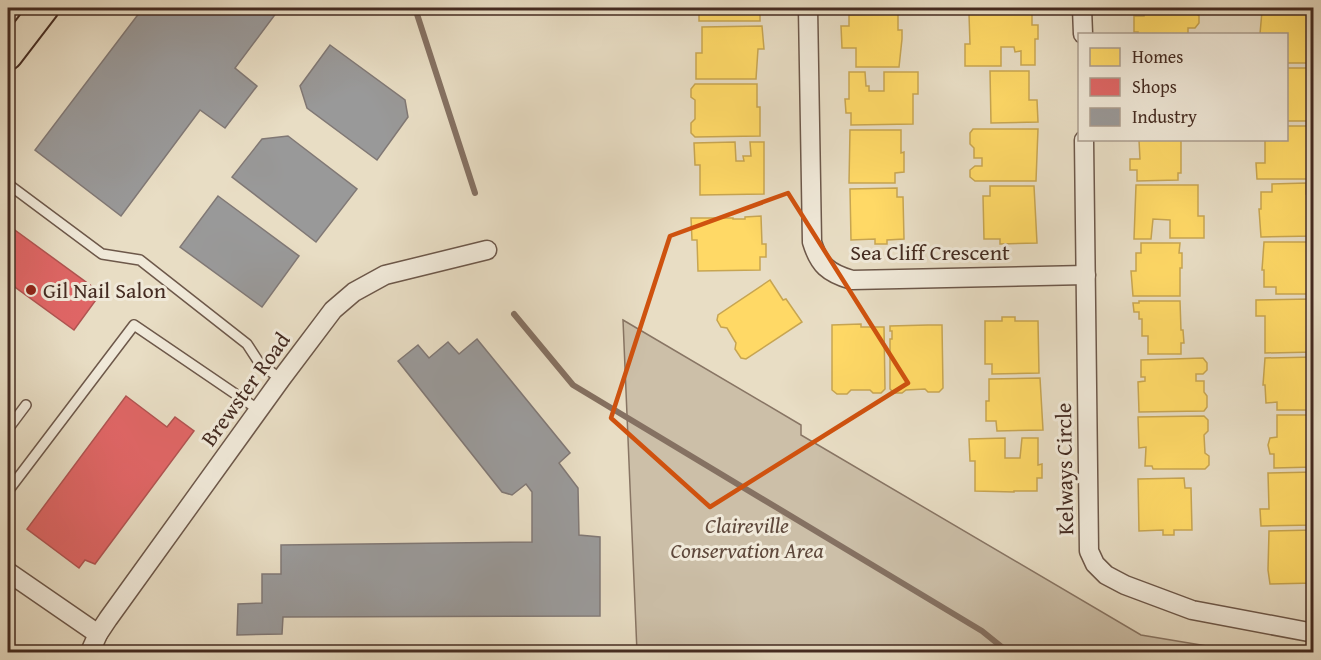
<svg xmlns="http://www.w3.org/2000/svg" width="1321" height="660" viewBox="0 0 1321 660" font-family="'Gentium Book Plus',serif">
	<rect width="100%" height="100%" fill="#e8ddc4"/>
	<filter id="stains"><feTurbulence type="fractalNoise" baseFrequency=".00333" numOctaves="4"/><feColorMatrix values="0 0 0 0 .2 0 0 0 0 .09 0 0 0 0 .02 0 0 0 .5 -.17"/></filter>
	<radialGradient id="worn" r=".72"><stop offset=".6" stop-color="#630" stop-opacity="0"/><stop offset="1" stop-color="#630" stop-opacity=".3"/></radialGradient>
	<polygon fill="#ccbfa8" stroke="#887564" stroke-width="1.5" points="623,320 801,425 801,435 1141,635 1243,652 637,652"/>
	<g fill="#ffd966" stroke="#c7a551" stroke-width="1.5">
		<polygon points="699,8 766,8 760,8 760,21 699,21"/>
		<rect x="845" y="8" width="47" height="1"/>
		<polygon points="1262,11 1314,11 1314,63 1286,63 1286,34 1260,34"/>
		<polygon points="1032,12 1032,25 1038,25 1038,39 1035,39 1035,65 1021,65 1021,51 1015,52 1014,47 1001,47 1001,66 965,66 965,44 970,44 969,14"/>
		<polygon points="1144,12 1195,12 1199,16 1199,23 1195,28 1188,28 1188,34 1138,34 1138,32 1134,32 1134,16 1144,16"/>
		<polygon points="898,14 898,30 902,30 902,39 899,67 856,67 856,48 842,48 841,26 849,26 849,15"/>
		<polygon points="762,26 764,49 758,49 756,79 696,79 696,53 702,53 702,27"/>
		<polygon points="1286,68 1307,68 1307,87 1312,86 1314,121 1286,121"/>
		<polygon points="990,71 1029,71 1029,100 1037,100 1038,122 991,123"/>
		<polygon points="849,72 865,72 866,86 869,86 869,91 884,91 884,72 918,72 918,94 913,94 913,124 851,125 851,113 846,113 845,99 849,99"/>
		<polygon points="695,84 757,84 757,107 760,107 760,136 695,137 691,133 691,123 695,119 695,100 691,97 691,89"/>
		<polygon points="1286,126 1314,126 1314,160 1310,160 1310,179 1257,179 1256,163 1265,163 1265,140 1286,140"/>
		<polygon points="973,129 1038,129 1036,181 975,181 970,177 970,170 975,166 982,166 982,158 974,158 974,148 970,144 970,133"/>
		<polygon points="850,130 901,130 901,153 904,152 904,172 895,173 895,183 849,183"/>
		<polygon points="1139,140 1181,140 1181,173 1178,173 1178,180 1137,181 1137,170 1130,170 1130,159 1140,159"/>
		<polygon points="735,142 736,161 744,161 743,156 751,156 750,142 764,142 764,194 700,195 700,165 695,165 694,143"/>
		<polygon points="1306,183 1306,194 1310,194 1310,212 1314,212 1314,236 1261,237 1259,209 1261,209 1261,192 1272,192 1272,184"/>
		<polygon points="1136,185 1198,185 1198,216 1204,216 1204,238 1170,238 1170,220 1153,219 1151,239 1134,239"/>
		<polygon points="990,186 1034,186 1037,243 1000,244 1000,239 984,239 983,196 990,196"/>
		<polygon points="897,188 897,197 903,197 904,239 887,240 887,244 875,244 875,239 851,240 850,189"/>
		<polygon points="761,216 762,244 766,244 766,257 760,257 760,270 698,271 697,240 692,240 691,218 733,218 733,219 745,219 745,217"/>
		<polygon points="1264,242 1314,242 1313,285 1309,285 1309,294 1276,294 1276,287 1264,287 1264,270 1262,270"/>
		<polygon points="1141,243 1180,243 1179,253 1182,253 1182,268 1180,268 1180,296 1133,296 1131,271 1136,271 1136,253 1141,253"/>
		<polygon points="770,280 783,300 786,299 802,322 746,359 741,358 735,349 736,343 727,328 721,327 717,320 718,315"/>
		<polygon points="1310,299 1310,318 1314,318 1314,352 1265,353 1265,316 1256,316 1256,300"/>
		<polygon points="1139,301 1180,301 1181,330 1183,330 1184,343 1181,343 1181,354 1148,354 1148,336 1142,336 1142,319 1139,319 1139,312 1134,312 1133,303 1139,303"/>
		<polygon points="1002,317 1015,317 1015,321 1038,321 1039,373 992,374 992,364 985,364 985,321 1002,321"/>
		<polygon points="861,324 861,327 884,327 885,389 881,393 873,393 870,390 851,390 847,394 837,394 832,390 832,325"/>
		<polygon points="928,325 942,325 943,388 939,392 928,392 925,389 906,390 902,393 894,393 890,389 890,339 892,339 892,331 890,331 890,326"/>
		<polygon points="1314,357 1314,401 1311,401 1311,410 1277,410 1277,402 1266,403 1265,385 1263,385 1265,358"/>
		<polygon points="1203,358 1207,363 1207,370 1203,374 1196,374 1196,381 1204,381 1204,392 1207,396 1207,407 1204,411 1139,412 1138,382 1145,381 1145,377 1141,377 1141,360"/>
		<polygon points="1040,378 1043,430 997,431 996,421 986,421 986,401 989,401 989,379"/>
		<polygon points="1277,415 1314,415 1314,467 1274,468 1274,454 1270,454 1268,445 1270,438 1277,437"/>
		<polygon points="1204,416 1208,420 1208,431 1204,435 1205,453 1209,456 1209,465 1205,469 1153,469 1152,466 1145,466 1146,447 1139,448 1138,417"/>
		<polygon points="1005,438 1005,458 1020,458 1022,438 1038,438 1038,465 1042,464 1042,478 1037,478 1037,491 1014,491 1014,492 975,491 975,461 970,461 969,439"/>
		<polygon points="1314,472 1314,525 1261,526 1260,509 1269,509 1268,473"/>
		<polygon points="1184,478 1185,488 1191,488 1192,530 1174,530 1174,535 1163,535 1163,530 1139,531 1138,479"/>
		<polygon points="1314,530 1314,583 1270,584 1268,570 1269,531"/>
	</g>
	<g fill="#e06666" stroke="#b15451" stroke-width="1.5">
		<polygon points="8,225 101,293 74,330 8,282"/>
		<polygon points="126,396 167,427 175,417 194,431 95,564 85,560 79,568 27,529"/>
	</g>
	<g fill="#999" stroke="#807875" stroke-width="1.5">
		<polygon points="143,8 271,8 277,12 235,68 257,86 225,128 200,110 121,216 35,150"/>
		<polygon points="330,45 405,100 408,117 377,160 307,108 300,86"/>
		<polygon points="288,136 357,189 316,242 232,177 262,139"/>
		<polygon points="218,196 299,256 262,307 180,247"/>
		<polygon points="477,339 570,453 559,463 578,488 579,535 600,537 600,616 283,617 282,634 237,635 238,604 262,603 262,574 281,574 281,545 532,542 532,492 526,484 512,495 502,492 398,361 418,345 429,358 448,342 459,354"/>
	</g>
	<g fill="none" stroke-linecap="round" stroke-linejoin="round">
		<g stroke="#857162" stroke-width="6">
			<polyline points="415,8 475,193"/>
			<polyline points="514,314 573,385 982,631 1008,652"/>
		</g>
		<defs>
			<g id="lane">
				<polyline points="8,184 102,254 140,260 247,344 260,364 281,379"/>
				<polyline points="8,429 26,405"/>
				<polyline points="8,491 134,325 259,410"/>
			</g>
			<g id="street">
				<path d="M808 8 812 242C819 265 828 273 852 280L1086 275"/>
				<polyline points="1082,8 1083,34"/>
				<polyline points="1084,140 1089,551 1095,564 1106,575 1125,585 1192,610 1314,633"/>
				<polyline points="8,572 98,634"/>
				<polyline points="90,652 98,634 108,619 281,379 333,310 354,292 385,275 487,250"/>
			</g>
			<polyline id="primary" points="8,55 44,8"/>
		</defs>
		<use href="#lane" stroke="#6d584a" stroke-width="12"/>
		<use href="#street" stroke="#6d584a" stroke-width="21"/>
		<use href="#primary" stroke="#442b21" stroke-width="32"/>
		<use href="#lane" stroke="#f0e9d9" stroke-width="9"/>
		<use href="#street" stroke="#f0e9d9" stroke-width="18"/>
		<use href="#primary" stroke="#e8ddc4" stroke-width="28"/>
	</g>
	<path fill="none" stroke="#cf520f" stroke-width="4.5" stroke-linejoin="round" d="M788 193 908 383 710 507 611 418 670 236Z"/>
	<circle fill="#8f2418" stroke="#f0e9d9" stroke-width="2" cx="31" cy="290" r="6"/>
	<g text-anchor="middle" stroke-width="6" stroke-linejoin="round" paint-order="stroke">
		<g font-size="22" fill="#442b21" stroke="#f0e9d9">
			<text x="930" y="260">Sea Cliff Crescent</text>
			<text transform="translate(245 389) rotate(-54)" y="8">Brewster Road</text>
			<text transform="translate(1064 469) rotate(-91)" y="8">Kelways Circle</text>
		</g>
		<g font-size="22" fill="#442b21" stroke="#f0e9d9" text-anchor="start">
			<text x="43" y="298">Gil Nail Salon</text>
		</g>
		<g font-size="22" font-style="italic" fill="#5f493c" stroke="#f0e9d9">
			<text x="747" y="533">Claireville<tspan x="747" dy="25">Conservation Area</tspan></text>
		</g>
	</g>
	<rect width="1321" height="660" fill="none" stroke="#e8ddc4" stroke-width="30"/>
	<rect x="9" y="9" width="1303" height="642" fill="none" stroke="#442b21" stroke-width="3"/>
	<rect x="15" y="15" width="1291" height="630" fill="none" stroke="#442b21" stroke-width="1.5"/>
	<rect x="1078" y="33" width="210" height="108" fill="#f0e9d9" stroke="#ab9d8f" stroke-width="1.5"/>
	<rect x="1090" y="48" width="30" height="18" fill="#ffd966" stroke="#ab9d8f" stroke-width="1.5"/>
	<text x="1132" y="63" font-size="18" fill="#442b21">Homes</text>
	<rect x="1090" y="78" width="30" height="18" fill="#e06666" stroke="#ab9d8f" stroke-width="1.5"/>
	<text x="1132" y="93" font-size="18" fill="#442b21">Shops</text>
	<rect x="1090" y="108" width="30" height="18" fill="#999999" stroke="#ab9d8f" stroke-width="1.5"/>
	<text x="1132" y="123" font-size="18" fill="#442b21">Industry</text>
	<rect width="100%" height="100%" filter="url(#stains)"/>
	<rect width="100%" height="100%" fill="url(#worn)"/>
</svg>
